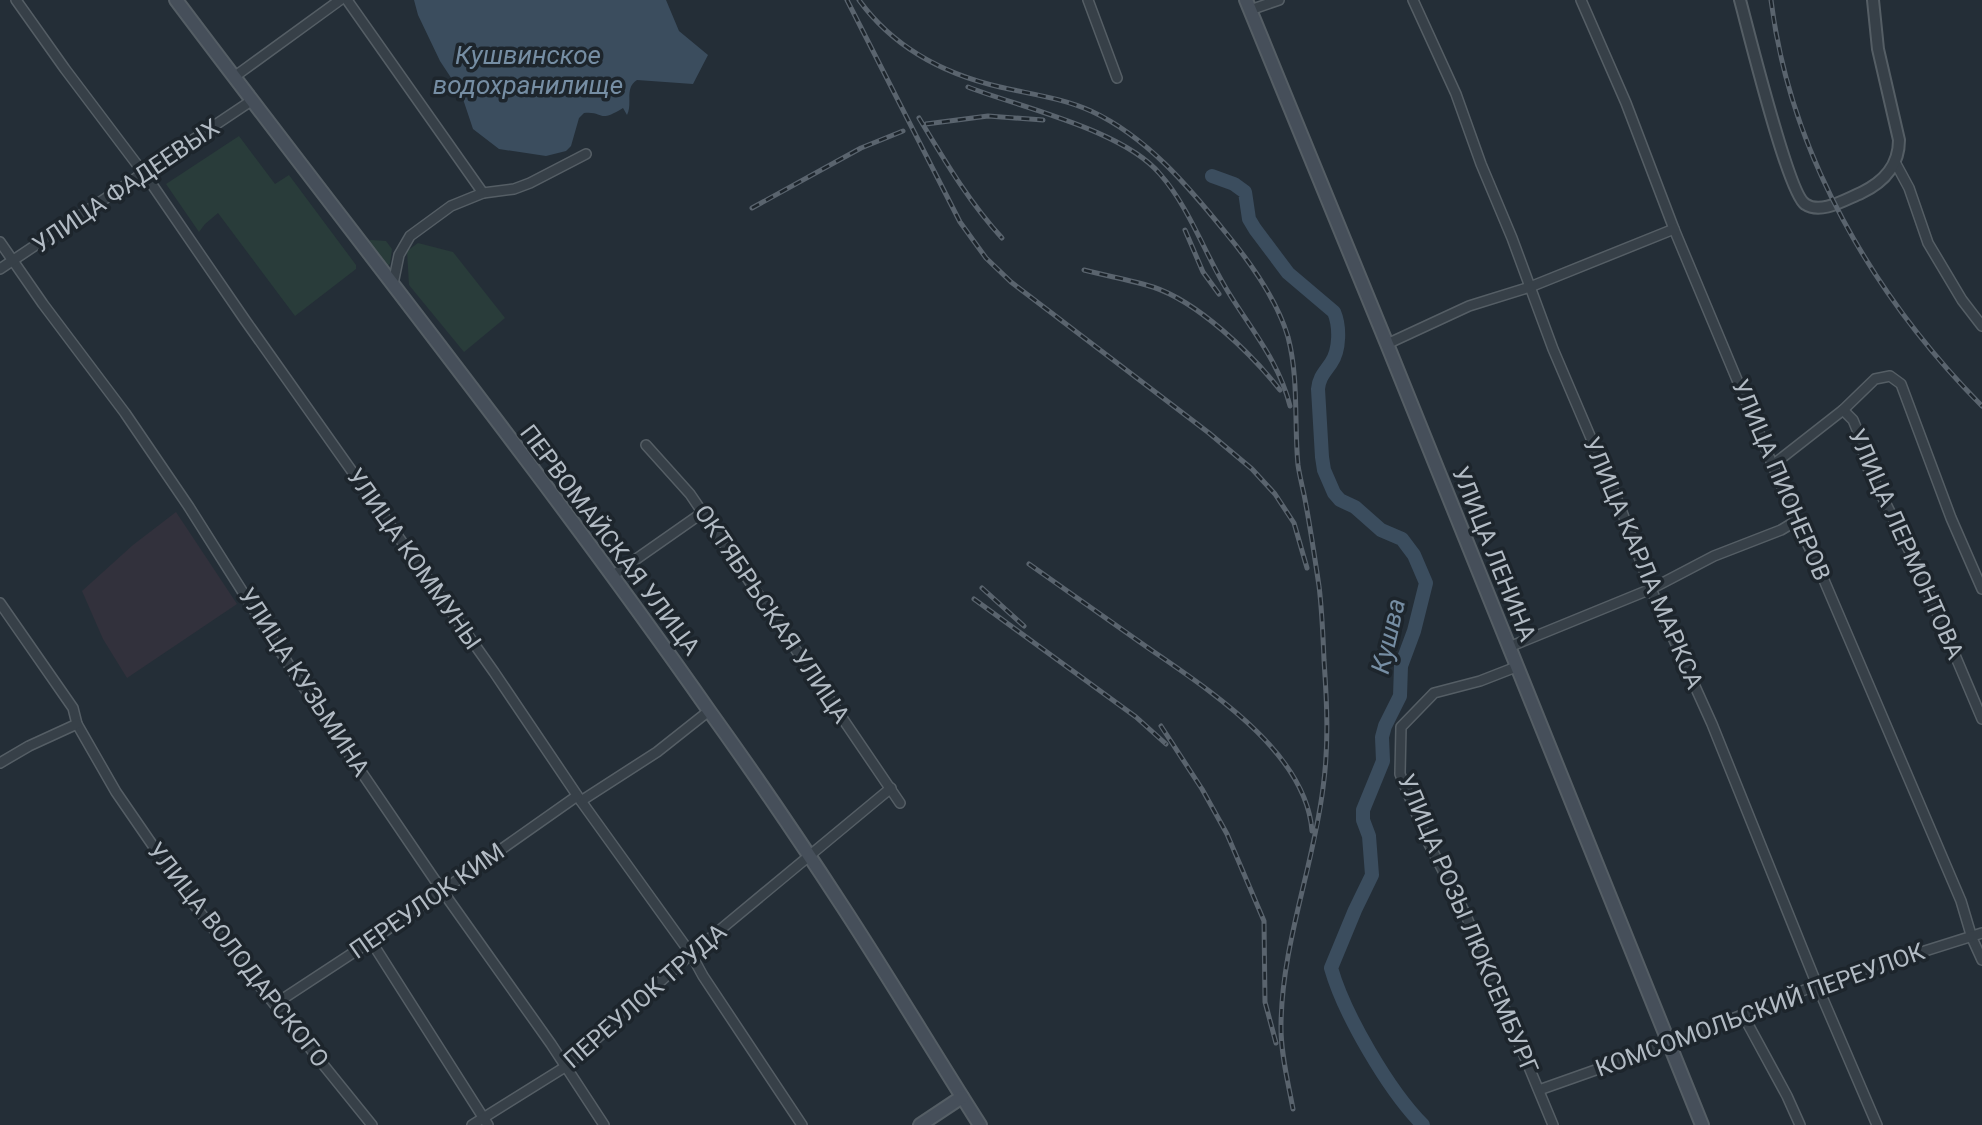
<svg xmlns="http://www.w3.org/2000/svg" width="1982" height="1125" viewBox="0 0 1982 1125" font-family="Roboto,sans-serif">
	<rect width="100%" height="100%" fill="#242e37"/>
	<polygon fill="#32313c" points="176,512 237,604 127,678 103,639 82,591 133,545"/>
	<g fill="#293c3a">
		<polygon points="239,136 275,184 289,175 356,265 356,269 295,316 218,213 205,224 199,232 166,184"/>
		<polygon points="371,240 386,241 392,249 390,264 386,267 367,242"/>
		<polygon points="418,243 453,252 505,318 464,352 409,285 407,251"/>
	</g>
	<path fill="#3b4d5e" d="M414 0H666L679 31 708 55 693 84 637 80C624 88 633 104 627 115L623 108C597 124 605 111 584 113L579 118 571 146 566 151 546 156 499 149 473 129 461 93 440 61 418 15Z"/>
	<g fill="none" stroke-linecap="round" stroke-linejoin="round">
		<path stroke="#3b4d5e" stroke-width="14" d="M1212 176 1234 184 1245 192 1249 219 1255 229 1288 273 1334 312C1340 326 1340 350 1331 363 1325 372 1319 377 1318 389L1322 457 1324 470 1334 493 1340 500 1355 507 1381 530 1402 539 1414 555 1426 583 1414 631 1401 666 1400 696 1385 726 1382 737 1383 761 1363 810V820L1369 836 1372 875 1355 910 1331 968C1344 1014 1389 1091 1423 1125"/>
		<defs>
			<g id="minor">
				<polyline points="16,0 65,69 151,183 245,320 494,672 581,801 691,954 703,976 802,1125"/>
				<polyline points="347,0 483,193"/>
				<polyline points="1088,0 1117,78"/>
				<polyline points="1413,0 1456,94 1481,164 1512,238 1553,349 1619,504 1651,589 1712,724 1817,985 1877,1125"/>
				<polyline points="1581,0 1626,103 1674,229 1796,521 1815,559 1961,901 1972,938 1982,960"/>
				<polyline points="1250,10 1279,0"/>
				<polyline points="234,77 340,0"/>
				<polyline points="1895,162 1909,188 1928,243 1962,300 1982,326"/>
				<polyline points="0,242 43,304 125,413 189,507 294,673 441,889 551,1044 604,1125"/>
				<polyline points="0,269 251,101"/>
				<polyline points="393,284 399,255 410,236 451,206 483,193 514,189 530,183 586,154"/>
				<polyline points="1387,344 1469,306 1530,287 1674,229"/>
				<polyline points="1843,410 1853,420 1858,432 1867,466 1919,570 1982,719"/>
				<polyline points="646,445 690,494 900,803"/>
				<polyline points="1774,464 1843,410 1875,379 1890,376 1901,384 1951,518 1982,589"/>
				<polyline points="612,576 702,513"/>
				<polyline points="0,603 73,708 77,724 116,792 191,901 372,1125"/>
				<polyline points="1509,647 1651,589 1714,556 1781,530 1796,521"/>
				<polyline points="1516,667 1480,681 1434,693 1401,727 1400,774 1428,842 1465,913 1553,1125"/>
				<polyline points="0,763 29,746 77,724"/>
				<polyline points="581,801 657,752 710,710"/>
				<polyline points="371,941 488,1125"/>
				<polyline points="275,1004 371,941 577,796"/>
				<polyline points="1743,1015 1787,1096 1800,1125"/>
				<polyline points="1539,1090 1669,1044 1817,985 1982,933"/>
				<polyline points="472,1125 565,1067 691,954 891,788"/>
			</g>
			<path id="tertiary" d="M1740 0C1748 29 1788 193 1805 204 1821 215 1846 199 1861 193 1884 182 1899 166 1899 140L1878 49 1873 0"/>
			<g id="secondary">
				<path d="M176 0C354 237 540 469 710 712 756 776 800 841 843 907 890 979 934 1053 980 1125"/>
				<polyline points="1246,0 1387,344 1702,1125"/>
				<polyline points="920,1125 962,1097"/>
			</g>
		</defs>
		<use href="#minor" stroke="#555e65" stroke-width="12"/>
		<use href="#tertiary" stroke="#555e65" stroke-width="14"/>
		<use href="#secondary" stroke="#555e65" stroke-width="16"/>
		<use href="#minor" stroke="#374048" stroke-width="9"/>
		<use href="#tertiary" stroke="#374048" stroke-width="10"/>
		<use href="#secondary" stroke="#464f5a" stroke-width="12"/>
		<defs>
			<g id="rail">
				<polyline points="847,0 960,222 986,258 1011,282 1209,433 1252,469 1275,494 1294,523 1307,568"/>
				<path d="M859 0C893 47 944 74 1000 87 1030 94 1062 98 1091 111 1147 137 1188 186 1226 233 1250 262 1277 300 1288 337 1299 379 1294 423 1298 465 1300 479 1304 492 1306 505 1311 532 1315 559 1319 586 1322 610 1323 635 1324 660 1327 703 1329 745 1323 788 1313 869 1281 946 1281 1028 1281 1055 1288 1082 1293 1109"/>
				<path d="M1771 0C1790 154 1874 297 1982 406"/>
				<path d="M968 87C1022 108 1123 130 1160 174 1189 207 1204 252 1227 290 1250 328 1279 361 1290 406"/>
				<path d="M919 118C945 161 969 202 1002 238"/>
				<polyline points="926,124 988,116 1043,120"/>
				<polyline points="752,208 861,148 903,131"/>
				<polyline points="1185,230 1203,272 1219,294"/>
				<path d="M1084 270C1107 276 1131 280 1153 287 1198 302 1251 353 1280 390"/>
				<path d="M1029 564C1067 591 1106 618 1144 645 1204 687 1306 750 1312 831"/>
				<polyline points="982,588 1024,626"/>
				<polyline points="974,599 1136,717 1166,744"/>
				<polyline points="1161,726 1202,789 1227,834 1264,921 1265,1002 1276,1043"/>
			</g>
		</defs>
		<use href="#rail" stroke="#5a646e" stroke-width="5"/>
		<use href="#rail" stroke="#1d252c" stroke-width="2.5" stroke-dasharray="8" stroke-linecap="butt"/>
	</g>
	<g text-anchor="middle" stroke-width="7" stroke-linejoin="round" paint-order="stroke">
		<g font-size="24" fill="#b2bbc4" stroke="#1d252c">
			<text transform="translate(126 186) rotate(-34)" y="8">УЛИЦА ФАДЕЕВЫХ</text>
			<text transform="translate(1781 480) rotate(67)" y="8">УЛИЦА ПИОНЕРОВ</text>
			<text transform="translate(610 540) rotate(53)" y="8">ПЕРВОМАЙСКАЯ УЛИЦА</text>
			<text transform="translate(1906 544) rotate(66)" y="8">УЛИЦА ЛЕРМОНТОВА</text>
			<text transform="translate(1494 554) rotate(68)" y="8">УЛИЦА ЛЕНИНА</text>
			<text transform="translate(414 559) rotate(55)" y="8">УЛИЦА КОММУНЫ</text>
			<text transform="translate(1643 563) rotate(67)" y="8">УЛИЦА КАРЛА МАРКСА</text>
			<text transform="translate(772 614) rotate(56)" y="8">ОКТЯБРЬСКАЯ УЛИЦА</text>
			<text transform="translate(304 682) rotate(57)" y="8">УЛИЦА КУЗЬМИНА</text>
			<text transform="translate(427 901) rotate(-35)" y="8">ПЕРЕУЛОК КИМ</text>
			<text transform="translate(1468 924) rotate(67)" y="8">УЛИЦА РОЗЫ ЛЮКСЕМБУРГ</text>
			<text transform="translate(238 955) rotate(52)" y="8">УЛИЦА ВОЛОДАРСКОГО</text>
			<text transform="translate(645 996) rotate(-41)" y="8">ПЕРЕУЛОК ТРУДА</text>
			<text transform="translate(1760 1010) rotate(-20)" y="8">КОМСОМОЛЬСКИЙ ПЕРЕУЛОК</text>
		</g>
		<g font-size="26" font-style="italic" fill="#768ea4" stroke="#1d252c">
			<text x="528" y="64">Кушвинское<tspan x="528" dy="30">водохранилище</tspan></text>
			<text transform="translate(1388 636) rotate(-77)" y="9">Кушва</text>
		</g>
	</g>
</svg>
